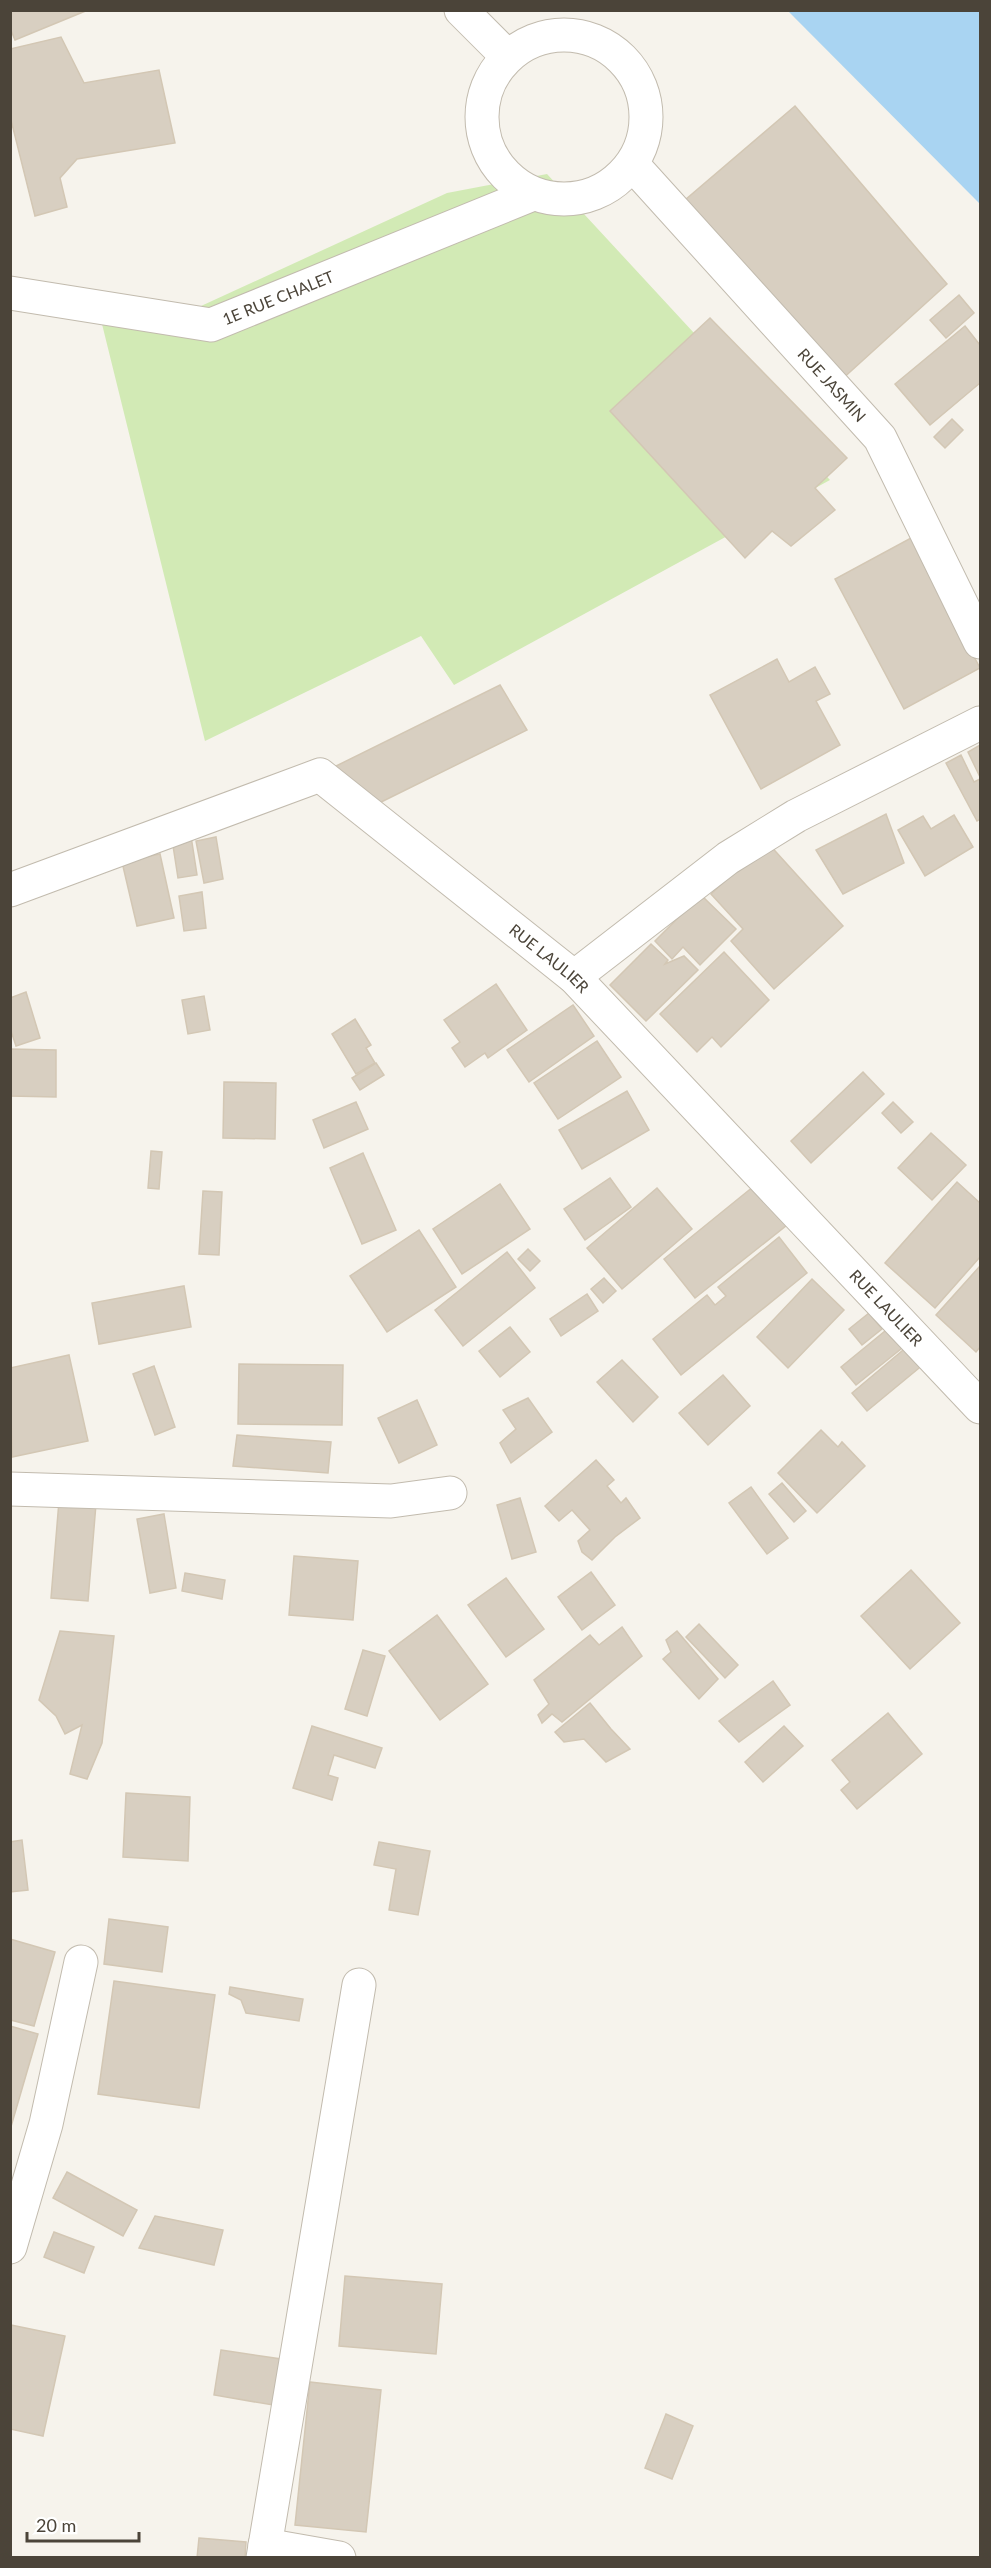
<svg xmlns="http://www.w3.org/2000/svg" width="991" height="2568" viewBox="0 0 991 2568" font-family="Lato,sans-serif">
	<rect width="100%" height="100%" fill="#f6f3ec"/>
	<polygon fill="#d2eab5" points="547,174 830,480 454,685 421,636 205,741 101,320 164,323 447,193"/>
	<polygon fill="#a9d4f2" points="788,11 980,11 980,204"/>
	<g fill="#d8cfc1" stroke="#d3c7b4" stroke-width="1.5">
		<polygon points="10,10 88,10 15,40 10,28"/>
		<polygon points="61,37 84,83 159,70 175,143 77,159 60,178 67,207 35,216 10,116 10,49"/>
		<polygon points="795,106 947,284 829,391 665,217"/>
		<polygon points="959,295 974,313 946,338 930,320"/>
		<polygon points="710,318 847,458 815,488 835,510 791,546 772,531 745,558 610,411"/>
		<polygon points="965,326 980,345 980,383 930,425 895,384"/>
		<polygon points="952,419 963,430 945,448 934,437"/>
		<polygon points="911,538 980,668 904,709 835,579"/>
		<polygon points="777,659 789,682 815,667 830,694 816,701 840,745 761,789 710,695"/>
		<polygon points="500,685 527,730 371,807 330,769"/>
		<polygon points="980,745 980,777 968,752"/>
		<polygon points="961,755 974,782 980,779 980,819 977,821 946,763"/>
		<polygon points="886,814 904,863 843,894 816,850"/>
		<polygon points="954,815 973,847 925,876 898,830 923,816 931,829"/>
		<polygon points="191,836 197,875 178,878 172,839"/>
		<polygon points="216,837 223,879 204,883 196,841"/>
		<polygon points="767,842 843,926 774,989 731,941 743,929 711,894"/>
		<polygon points="160,854 174,918 137,926 122,862"/>
		<polygon points="202,892 206,928 184,931 179,896"/>
		<polygon points="701,895 736,929 700,965 683,947 672,959 655,941"/>
		<polygon points="651,944 668,960 665,964 684,956 698,970 646,1021 610,985"/>
		<polygon points="724,952 769,1000 721,1047 712,1037 697,1052 660,1014"/>
		<polygon points="496,984 527,1030 488,1058 485,1053 465,1067 452,1048 460,1042 444,1020"/>
		<polygon points="26,992 40,1038 16,1046 10,1028 10,998"/>
		<polygon points="204,996 210,1030 188,1034 182,1000"/>
		<polygon points="573,1005 594,1036 529,1082 507,1050"/>
		<polygon points="355,1019 371,1045 366,1048 375,1063 356,1074 332,1034"/>
		<polygon points="597,1041 621,1077 558,1119 534,1083"/>
		<polygon points="10,1049 56,1050 56,1097 10,1096"/>
		<polygon points="376,1063 384,1075 360,1090 352,1078"/>
		<polygon points="863,1072 884,1094 811,1163 791,1141"/>
		<polygon points="224,1082 276,1083 275,1139 223,1138"/>
		<polygon points="627,1091 649,1130 582,1169 559,1130"/>
		<polygon points="356,1102 368,1129 324,1148 313,1120"/>
		<polygon points="893,1102 913,1122 901,1133 882,1113"/>
		<polygon points="931,1133 966,1165 932,1200 898,1168"/>
		<polygon points="151,1151 162,1152 159,1189 148,1188"/>
		<polygon points="363,1153 396,1230 362,1244 330,1168"/>
		<polygon points="610,1178 631,1207 585,1240 564,1209"/>
		<polygon points="759,1182 791,1222 695,1298 664,1259"/>
		<polygon points="957,1182 980,1203 980,1257 935,1308 885,1263"/>
		<polygon points="500,1184 530,1229 462,1274 433,1229"/>
		<polygon points="657,1188 692,1229 622,1289 587,1248"/>
		<polygon points="203,1191 222,1192 219,1255 199,1254"/>
		<polygon points="419,1230 456,1287 387,1332 350,1276"/>
		<polygon points="779,1237 807,1273 681,1375 653,1339 707,1295 715,1305 726,1296 718,1287"/>
		<polygon points="528,1249 540,1261 530,1271 518,1259"/>
		<polygon points="507,1252 535,1288 463,1346 435,1310"/>
		<polygon points="980,1266 980,1347 976,1352 936,1315"/>
		<polygon points="604,1278 616,1291 603,1303 591,1289"/>
		<polygon points="812,1279 844,1310 788,1368 757,1337"/>
		<polygon points="184,1286 191,1327 99,1344 92,1303"/>
		<polygon points="587,1294 598,1311 561,1336 550,1319"/>
		<polygon points="869,1313 882,1329 862,1345 849,1329"/>
		<polygon points="896,1322 911,1341 856,1385 841,1367"/>
		<polygon points="510,1327 530,1352 500,1377 479,1351"/>
		<polygon points="909,1345 924,1364 867,1411 852,1393"/>
		<polygon points="69,1355 88,1441 12,1457 10,1368"/>
		<polygon points="622,1360 658,1397 633,1422 597,1382"/>
		<polygon points="239,1364 343,1365 342,1425 238,1424"/>
		<polygon points="154,1366 175,1427 155,1435 133,1374"/>
		<polygon points="723,1375 750,1406 708,1445 679,1413"/>
		<polygon points="528,1398 552,1432 511,1463 500,1443 516,1429 503,1410"/>
		<polygon points="417,1400 437,1445 399,1463 378,1418"/>
		<polygon points="821,1430 838,1447 842,1442 865,1466 817,1513 778,1473"/>
		<polygon points="237,1435 331,1442 328,1473 233,1466"/>
		<polygon points="596,1460 614,1480 607,1486 621,1503 626,1498 640,1518 615,1537 592,1560 582,1552 578,1541 590,1530 572,1510 559,1521 545,1506"/>
		<polygon points="782,1483 806,1511 794,1522 769,1494"/>
		<polygon points="751,1487 788,1538 767,1554 729,1503"/>
		<polygon points="520,1498 536,1552 512,1559 497,1505"/>
		<polygon points="59,1501 96,1504 88,1601 51,1598"/>
		<polygon points="164,1514 176,1588 150,1593 137,1519"/>
		<polygon points="294,1556 358,1561 353,1620 289,1615"/>
		<polygon points="911,1570 960,1623 910,1669 861,1616"/>
		<polygon points="591,1572 615,1605 582,1630 558,1597"/>
		<polygon points="185,1573 225,1580 222,1599 182,1591"/>
		<polygon points="506,1578 544,1629 506,1657 468,1605"/>
		<polygon points="437,1615 488,1684 440,1720 389,1651"/>
		<polygon points="699,1624 738,1665 725,1678 686,1637"/>
		<polygon points="622,1627 642,1656 562,1722 552,1714 542,1723 538,1715 549,1704 534,1680 590,1635 599,1645"/>
		<polygon points="60,1631 114,1636 102,1743 87,1779 70,1774 82,1725 65,1734 56,1716 39,1700"/>
		<polygon points="677,1631 718,1679 699,1699 663,1659 671,1652 666,1640"/>
		<polygon points="363,1650 385,1656 367,1716 345,1709"/>
		<polygon points="773,1681 790,1705 739,1742 719,1721"/>
		<polygon points="590,1703 611,1729 630,1749 606,1762 584,1739 564,1742 555,1732"/>
		<polygon points="888,1713 922,1754 857,1809 841,1790 850,1782 832,1760"/>
		<polygon points="312,1726 382,1748 375,1768 334,1755 328,1775 338,1778 332,1800 293,1788"/>
		<polygon points="784,1726 803,1746 763,1782 745,1762"/>
		<polygon points="126,1793 190,1797 188,1861 123,1857"/>
		<polygon points="22,1840 28,1890 10,1892 10,1842"/>
		<polygon points="379,1842 430,1851 418,1915 389,1910 396,1869 374,1865"/>
		<polygon points="109,1919 168,1927 162,1972 104,1964"/>
		<polygon points="10,1939 55,1952 34,2026 10,2020"/>
		<polygon points="114,1981 215,1995 199,2108 98,2094"/>
		<polygon points="230,1987 303,1999 299,2021 246,2013 241,2000 229,1994"/>
		<polygon points="10,2026 38,2034 10,2130"/>
		<polygon points="67,2172 137,2210 123,2236 53,2198"/>
		<polygon points="155,2216 223,2230 214,2265 139,2248"/>
		<polygon points="54,2232 94,2247 84,2273 44,2257"/>
		<polygon points="345,2276 442,2284 436,2354 339,2346"/>
		<polygon points="11,2325 65,2336 43,2436 10,2429"/>
		<polygon points="221,2350 281,2359 273,2405 214,2395"/>
		<polygon points="310,2382 381,2390 366,2532 295,2525"/>
		<polygon points="666,2414 693,2426 672,2479 645,2468"/>
		<polygon points="199,2538 246,2542 245,2558 197,2558"/>
	</g>
	<g fill="none" stroke-linecap="round" stroke-linejoin="round">
		<defs>
			<g id="minor">
				<polyline points="461,10 507,56"/>
				<circle cx="564" cy="117" r="82"/>
				<path id="s1" d="M632 164 880 438 980 642"/>
				<path id="s2" d="M10 293 211 325 533 194"/>
				<path id="s3" d="M10 890 320 775 574 977 980 1407"/>
				<polyline points="574,977 728,858 796,816 980,723"/>
				<polyline points="10,1489 391,1501 450,1493"/>
				<polyline points="10,2247 46,2124 81,1962"/>
				<polyline points="265,2545 339,2558"/>
				<polyline points="263,2558 359,1985"/>
			</g>
		</defs>
		<use href="#minor" stroke="#c2bbae" stroke-width="35"/>
		<use href="#minor" stroke="#fff" stroke-width="33"/>
	</g>
	<g text-anchor="middle" stroke-width="5" stroke-linejoin="round" paint-order="stroke">
		<g font-size="16" fill="#4b4439" stroke="#fff">
			<text dy="6" stroke="none"><textPath href="#s2" startOffset="276">1E RUE CHALET</textPath></text>
			<text dy="6" stroke="none"><textPath href="#s1" startOffset="298">RUE JASMIN</textPath></text>
			<text dy="6" stroke="none"><textPath href="#s3" startOffset="624">RUE LAULIER</textPath></text>
			<text dy="6" stroke="none"><textPath href="#s3" startOffset="1110">RUE LAULIER</textPath></text>
		</g>
	</g>
	<rect width="991" height="2568" fill="none" stroke="#4b4439" stroke-width="24"/>
	<path d="M27 2532v9h112v-9" fill="none" stroke="#4b4439" stroke-width="3"/>
	<text x="36" y="2532" font-size="18" fill="#4b4439" stroke="#ffffff" stroke-width="4.5" paint-order="stroke">20 m</text>
</svg>
